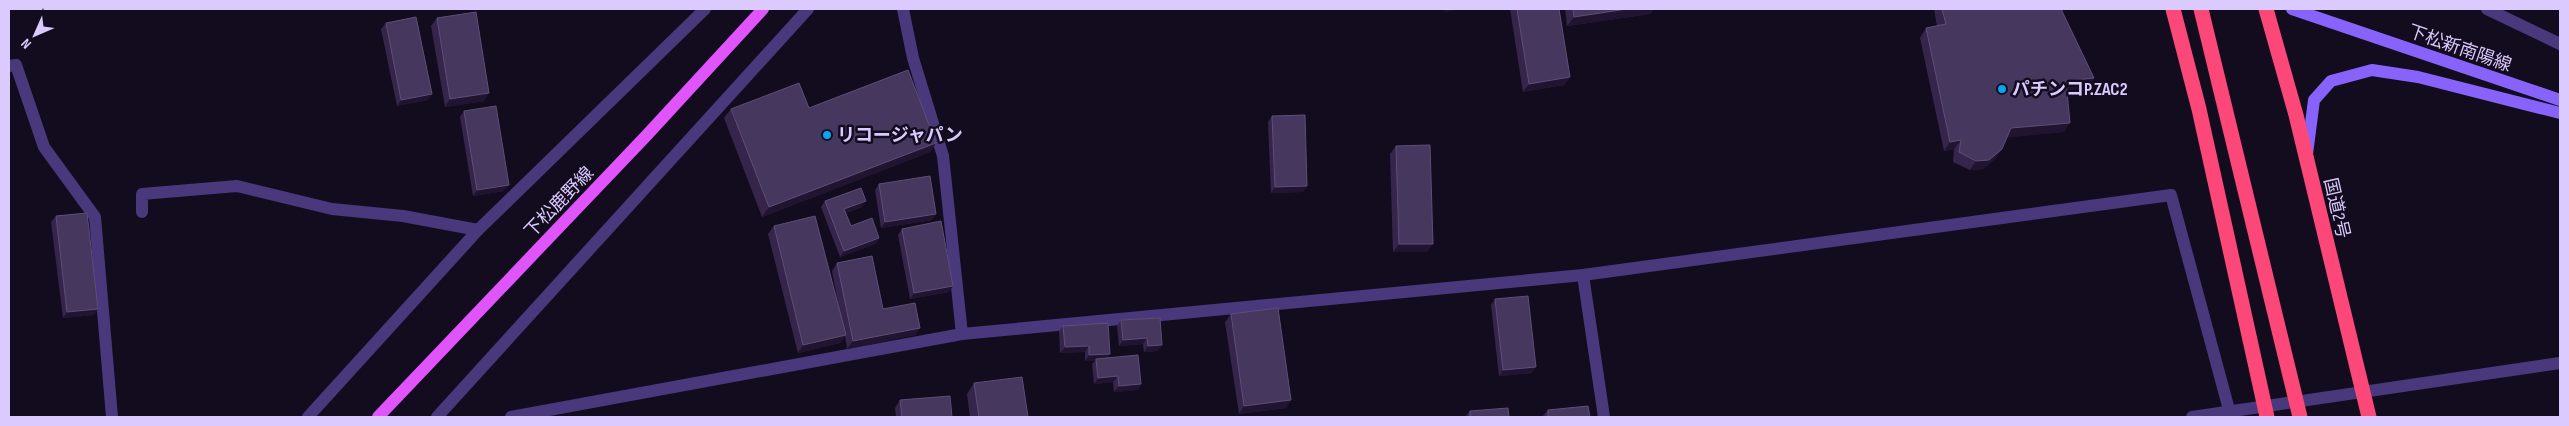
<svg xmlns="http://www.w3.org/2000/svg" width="2569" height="426" viewBox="0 0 2569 426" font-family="'Sofia Sans Condensed','Noto Sans JP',sans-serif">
	<rect width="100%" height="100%" fill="#130c1e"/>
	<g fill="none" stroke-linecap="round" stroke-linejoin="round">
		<g stroke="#49387c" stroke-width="12">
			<polyline points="903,9 913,58 943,156 962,334"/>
			<polyline points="2487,9 2560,44"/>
			<polyline points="9,66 16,65 44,147 95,217 112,417"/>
			<polyline points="142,212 142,194 237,186 332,209 403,216 478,230"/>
			<polyline points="1583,275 1604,417"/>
			<polyline points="308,417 478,230 705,9"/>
			<polyline points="437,417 808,9"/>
			<polyline points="511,417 962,334 1583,275 2171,195 2231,417"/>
			<polyline points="2192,417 2560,363"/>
		</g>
		<g stroke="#8763fc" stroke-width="12">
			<polyline points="2292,9 2560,100"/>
			<polyline points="2307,154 2314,100 2331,81 2372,70 2418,77 2560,113"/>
		</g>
		<polyline stroke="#df54fb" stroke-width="12" points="378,417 646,136 763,9"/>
		<g stroke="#fb4879" stroke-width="15">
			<polyline points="2173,9 2199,109 2267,417"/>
			<polyline points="2266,9 2296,115 2369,417"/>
		</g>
		<polyline stroke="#fb4879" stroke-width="15" points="2201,9 2300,417"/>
	</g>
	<g fill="#35254b">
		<polygon points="1510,9 1559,9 1570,77 1564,85 1523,92"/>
		<polygon points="1565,9 1654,9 1650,14 1567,26"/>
		<polygon points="1934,9 2061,9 2094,78 2087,88 2067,90 2064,132 2007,137 1996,158 1983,169 1970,170 1953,162 1954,149 1944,151 1920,38 1926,28 1937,26"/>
		<polygon points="437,18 484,101 445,107 431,26"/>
		<polygon points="386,23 428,100 397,106 381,29"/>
		<polygon points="809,108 936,143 930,152 762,217 724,118 731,109"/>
		<polygon points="464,111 504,191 473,196 460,117"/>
		<polygon points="1272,116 1307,186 1303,192 1271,193 1268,122"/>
		<polygon points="1396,146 1427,252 1393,252 1390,154"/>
		<polygon points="879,184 932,220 881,228 875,190"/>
		<polygon points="825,201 862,207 846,213 851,226 879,238 875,244 840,257 821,207"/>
		<polygon points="56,216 98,309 94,315 63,318 51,222"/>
		<polygon points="774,226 839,308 832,271 837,263 883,309 920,328 915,335 847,349 845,336 840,343 798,353 768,234"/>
		<polygon points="902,229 949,292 910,299 898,235"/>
		<polygon points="1495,299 1532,373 1499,376 1491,305"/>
		<polygon points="1231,314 1291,400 1286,408 1239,414 1225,322"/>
		<polygon points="1160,318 1158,351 1144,352 1143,344 1119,346 1117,326 1121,320"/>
		<polygon points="1063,326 1110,354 1108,357 1141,384 1137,390 1114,392 1113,382 1094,384 1092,364 1095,361 1085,361 1085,352 1060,353 1059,331"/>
		<polygon points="974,383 1028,417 970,417 967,394"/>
		<polygon points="900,400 952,417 896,417 895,408"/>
		<polygon points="1548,410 1590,417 1542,417"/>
		<polygon points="1470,411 1509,417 1465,417"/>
	</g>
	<g fill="#201431">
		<polygon points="1445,9 1466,9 1443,12"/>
		<polygon points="1627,9 1654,9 1650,14 1567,26 1574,17"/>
		<polygon points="1570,77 1564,85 1523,92 1529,84"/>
		<polygon points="2094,78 2087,88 2059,90 2066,81"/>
		<polygon points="489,93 484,101 445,107 450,99"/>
		<polygon points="432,94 428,100 397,106 401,100"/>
		<polygon points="2070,123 2064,132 2004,138 2011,128"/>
		<polygon points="1961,140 1954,149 1944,151 1950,142"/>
		<polygon points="936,143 930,152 762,217 769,207"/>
		<polygon points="2002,149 1996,158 1983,169 1970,170 1976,161"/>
		<polygon points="509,185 504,191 473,196 477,190"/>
		<polygon points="1307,186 1303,192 1271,193 1275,187"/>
		<polygon points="866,201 862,207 840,215 844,209"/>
		<polygon points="936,214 932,220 881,228 885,222"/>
		<polygon points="879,238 875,244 840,257 844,251"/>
		<polygon points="1399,244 1433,244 1427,252 1393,252"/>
		<polygon points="953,286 949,292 910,299 914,293"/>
		<polygon points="98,309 94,315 63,318 67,312"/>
		<polygon points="920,328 915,335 847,349 853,341"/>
		<polygon points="846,335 840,343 798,353 803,345"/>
		<polygon points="1147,338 1143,344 1119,346 1123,340"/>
		<polygon points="1162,345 1158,351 1144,352 1148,346"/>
		<polygon points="1089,346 1085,352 1060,353 1065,347"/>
		<polygon points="1110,354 1106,360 1096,359 1095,361 1085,361 1089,355"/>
		<polygon points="1536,367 1532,373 1499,376 1503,370"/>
		<polygon points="1118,376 1113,382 1094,384 1098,378"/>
		<polygon points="1141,384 1137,390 1114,392 1119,386"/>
		<polygon points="1291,400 1286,408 1239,414 1244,406"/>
	</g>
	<g fill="#46375f" stroke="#5e4e78">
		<polygon points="1517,9 1559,9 1570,77 1529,84"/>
		<polygon points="1573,9 1627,9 1574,17"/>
		<polygon points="1942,9 2061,9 2094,78 2066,81 2070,123 2011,128 2002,149 1989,160 1976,161 1959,152 1961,140 1950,142 1926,28 1946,24"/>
		<polygon points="476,12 489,93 450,99 437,18"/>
		<polygon points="416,17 432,94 401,100 386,23"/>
		<polygon points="908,70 936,143 769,207 731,109 799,83 809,108"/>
		<polygon points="496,106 509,185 477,190 464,111"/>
		<polygon points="1305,115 1307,186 1275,187 1272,116"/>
		<polygon points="1430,145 1433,244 1399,244 1396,146"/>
		<polygon points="930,176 936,214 885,222 879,184"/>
		<polygon points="861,188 866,201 844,209 851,226 872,218 879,238 844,251 825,201"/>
		<polygon points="87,213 98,309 67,312 56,216"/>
		<polygon points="815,216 846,335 803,345 774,226"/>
		<polygon points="941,221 953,286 914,293 902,229"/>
		<polygon points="872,256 883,309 915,303 920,328 853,341 837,263"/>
		<polygon points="1528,296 1536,367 1503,370 1495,299"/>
		<polygon points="1278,308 1291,400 1244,406 1231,314"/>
		<polygon points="1160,318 1162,345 1148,346 1147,338 1123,340 1121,320"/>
		<polygon points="1108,323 1110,354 1089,355 1089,346 1065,347 1063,326"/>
		<polygon points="1138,355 1141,384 1119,386 1118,376 1098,378 1096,359"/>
		<polygon points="1022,377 1028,417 979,417 974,383"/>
		<polygon points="950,396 952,417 902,417 900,400"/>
		<polygon points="1588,406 1590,417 1548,417 1548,410"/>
		<polygon points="1508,408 1509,417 1470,417 1470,411"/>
	</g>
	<g fill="#05a7ef" stroke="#130c1e" stroke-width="2">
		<circle cx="2002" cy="89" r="5"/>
		<circle cx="827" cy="135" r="5"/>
	</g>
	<g text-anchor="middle" stroke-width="5" stroke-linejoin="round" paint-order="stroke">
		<g font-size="18" fill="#dbcafe" stroke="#130c1e">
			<text transform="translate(2460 48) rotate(19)" y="6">下松新南陽線</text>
			<text transform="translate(559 202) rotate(-46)" y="6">下松鹿野線</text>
			<text transform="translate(2337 208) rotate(77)" y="6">国道2号</text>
		</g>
		<g font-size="18" font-weight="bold" fill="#dbcafe" stroke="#130c1e" text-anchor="start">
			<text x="2012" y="95">パチンコP.ZAC2</text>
			<text x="837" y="141">リコージャパン</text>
		</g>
	</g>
	<rect width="2569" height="426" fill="none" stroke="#dbcafe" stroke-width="20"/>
	<g transform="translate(35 35) rotate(225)" stroke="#130c1e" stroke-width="4" paint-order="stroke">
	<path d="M0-4L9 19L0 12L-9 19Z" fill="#dbcafe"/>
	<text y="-8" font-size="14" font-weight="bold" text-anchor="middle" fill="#dbcafe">N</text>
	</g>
</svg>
